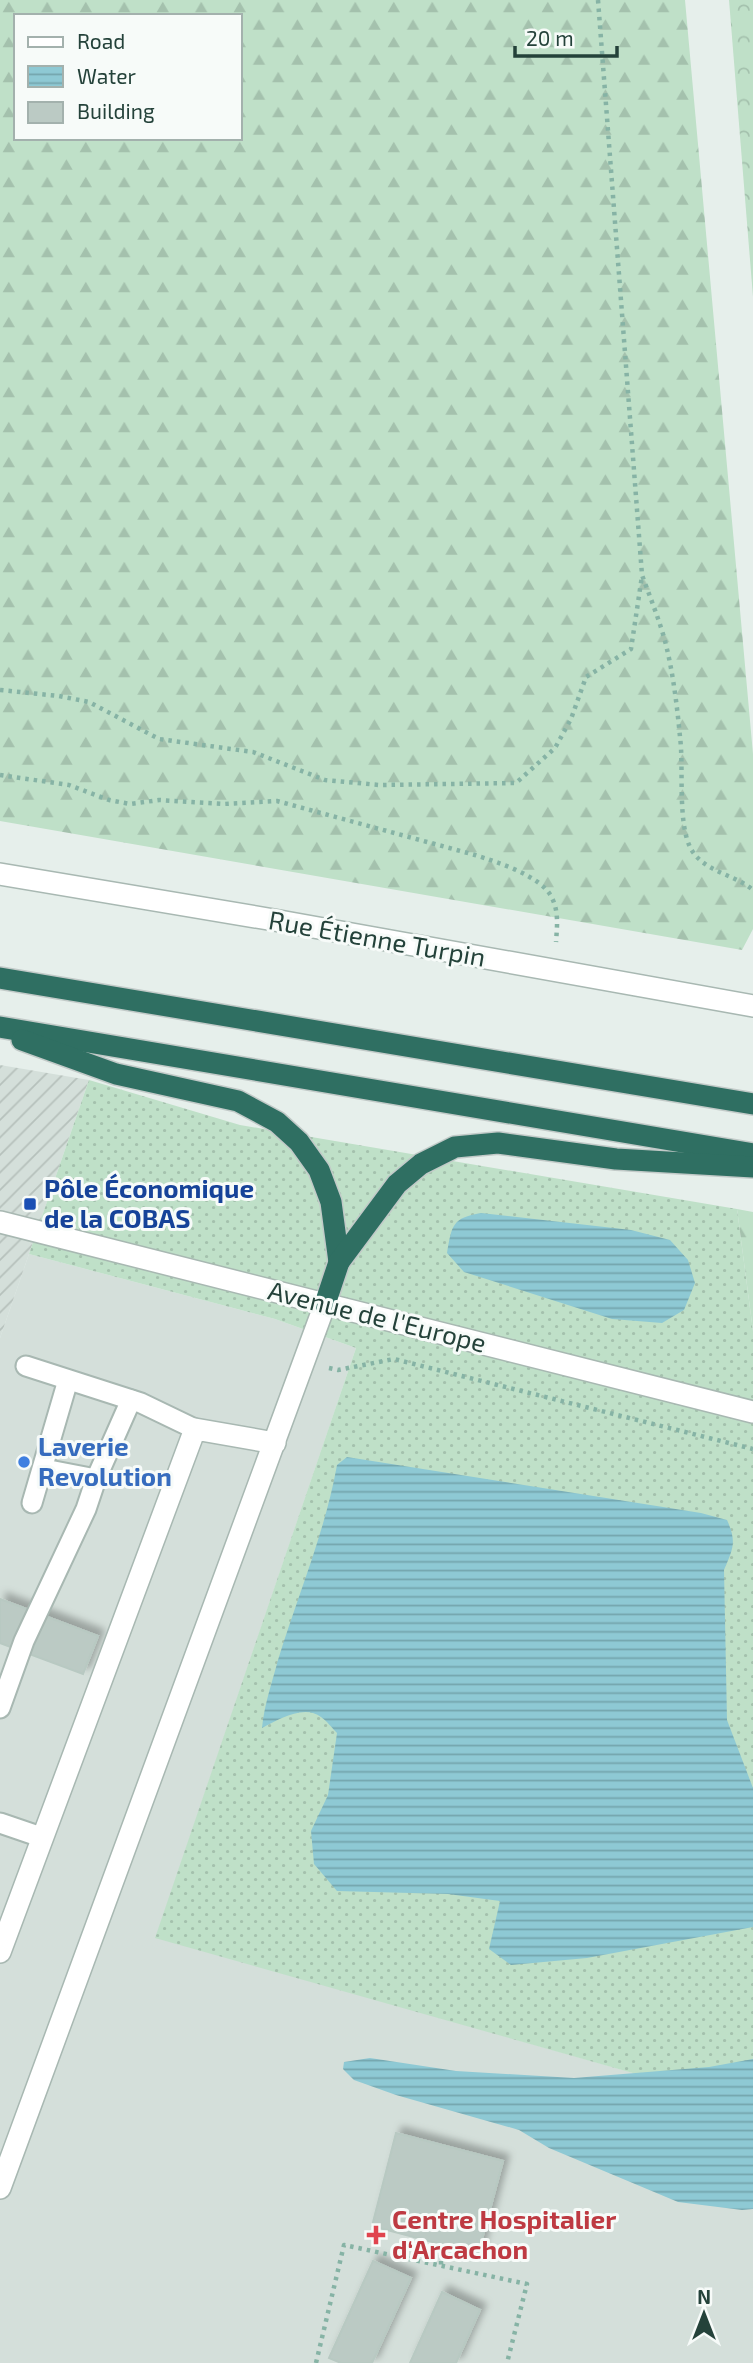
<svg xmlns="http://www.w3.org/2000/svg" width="753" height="2363" viewBox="0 0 753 2363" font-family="'Exo 2',sans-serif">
	<defs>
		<pattern id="industrial-furrows" width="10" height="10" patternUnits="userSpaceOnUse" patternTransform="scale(1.75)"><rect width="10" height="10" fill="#d4dfda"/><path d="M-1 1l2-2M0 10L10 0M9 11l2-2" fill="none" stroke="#b6c1bc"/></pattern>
		<pattern id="grass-dots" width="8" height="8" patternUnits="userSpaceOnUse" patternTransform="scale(1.75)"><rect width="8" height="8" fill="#bfe0c8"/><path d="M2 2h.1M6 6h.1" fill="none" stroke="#a4c1ad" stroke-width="1.8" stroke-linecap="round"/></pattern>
		<pattern id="forest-firs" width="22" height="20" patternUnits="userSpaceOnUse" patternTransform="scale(1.75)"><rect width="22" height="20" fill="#bfe0c8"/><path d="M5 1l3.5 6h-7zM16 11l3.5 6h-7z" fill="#a4c1ad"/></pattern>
		<pattern id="park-crowns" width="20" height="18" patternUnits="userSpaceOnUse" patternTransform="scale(1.75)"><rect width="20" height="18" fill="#bfe0c8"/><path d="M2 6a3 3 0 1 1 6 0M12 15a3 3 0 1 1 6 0" fill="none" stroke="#a4c1ad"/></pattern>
		<pattern id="water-rules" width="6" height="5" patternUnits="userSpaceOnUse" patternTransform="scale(1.75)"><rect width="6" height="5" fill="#8ec9d4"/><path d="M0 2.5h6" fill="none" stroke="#74a5ad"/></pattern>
		<filter id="shadow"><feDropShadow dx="6" dy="-6" stdDeviation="3.5" flood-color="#0004"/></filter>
	</defs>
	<rect width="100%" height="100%" fill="#e6efeb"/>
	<polygon fill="#d4dfda" points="29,1254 275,1319 356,1348 156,1937 753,2107 753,2363 0,2363 0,1338"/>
	<polygon fill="url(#industrial-furrows)" points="0,1065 89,1080 0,1338"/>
	<polygon fill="url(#grass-dots)" points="89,1080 240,1125 737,1209 753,1331 753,2107 155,1938 356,1348 275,1319 29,1254"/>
	<g fill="url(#forest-firs)" fill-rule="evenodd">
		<path d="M0 0H685L753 754V929L742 950 0 821ZM16 16H240V138H16Z"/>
		<polygon points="737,1209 753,1212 753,1331"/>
	</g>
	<polygon fill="url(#park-crowns)" points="729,0 753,0 753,297"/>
	<g fill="url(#water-rules)">
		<path d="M481 1213 631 1230 670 1240 688 1260 695 1283 684 1310 662 1323 612 1319 464 1272 447 1253C452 1225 452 1218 481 1213Z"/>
		<path d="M347 1457 701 1513 727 1520C737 1542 733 1549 724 1570L727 1720 753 1788V1927L587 1958 511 1965 489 1949 500 1901 448 1894 337 1891 314 1864 311 1831 328 1795 337 1733C332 1728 327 1721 321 1717 304 1704 278 1720 262 1728 264 1705 272 1683 278 1660 298 1595 325 1532 337 1465Z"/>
		<polygon points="370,2058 456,2071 574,2078 709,2067 753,2059 753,2209 742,2210 678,2202 549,2148 519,2130 396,2095 354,2080 343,2069 344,2062"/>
	</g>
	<g fill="#bbcac4" stroke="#b8c9c2" stroke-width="2" filter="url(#shadow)">
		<polygon points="0,1599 98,1636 83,1674 0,1643"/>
		<polygon points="396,2133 503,2161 478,2254 372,2226"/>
		<polygon points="373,2261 411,2278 372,2363 341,2363 329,2358"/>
		<polygon points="442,2292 480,2310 456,2363 410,2363"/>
	</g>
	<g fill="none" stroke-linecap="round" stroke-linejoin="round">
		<defs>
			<g id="lane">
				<polyline points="26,1366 141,1403 195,1429"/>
				<polyline points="44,1469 96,1479"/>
				<polyline points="32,1503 68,1380"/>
				<polyline points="0,1708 24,1641 86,1509 96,1479 131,1400"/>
				<polyline points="0,1823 41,1837"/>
			</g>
			<g id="street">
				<polyline points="0,874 274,920 753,1006"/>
				<polyline points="0,1222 753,1412"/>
				<polyline points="0,1952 195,1429 275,1443"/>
				<polyline points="0,2188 325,1304"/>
			</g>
			<g id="highway">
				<polyline points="0,978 753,1104"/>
				<polyline points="0,1027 753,1154"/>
				<polyline points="22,1040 116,1074 238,1101 277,1122 299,1142 319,1170 331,1202 339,1262"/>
				<polyline points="325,1304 339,1262 397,1184 421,1164 455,1147 498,1143 616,1159 753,1167"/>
			</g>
		</defs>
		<use href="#lane" stroke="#a8b8b2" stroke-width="23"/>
		<use href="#street" stroke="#a8b8b2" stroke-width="24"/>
		<use href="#highway" stroke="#c2cac8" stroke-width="24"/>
		<g stroke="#86b3a5" stroke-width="4.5" stroke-dasharray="3.5 5" stroke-linecap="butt">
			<path d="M598 0 642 575C650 597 659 619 665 641 673 672 677 705 680 737 684 767 677 823 691 849 704 872 734 874 753 890"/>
			<polyline points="0,690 59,696 89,702 159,739 253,752 325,780 379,785 516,783 555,748 571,719 586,677 631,649 642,576"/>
			<path d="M0 775 69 785 109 800 130 804 159 800 223 804 277 801 475 855C497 862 542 876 552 898 559 912 557 927 556 942"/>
			<polyline points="329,1368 338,1370 394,1359 753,1449"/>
			<polyline points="441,2244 441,2265"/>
			<polyline points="316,2363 344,2245 527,2284 507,2363"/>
		</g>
		<use href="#lane" stroke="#fff" stroke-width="19"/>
		<use href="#street" stroke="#fff" stroke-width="21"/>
		<use href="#highway" stroke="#2f6f62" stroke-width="21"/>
	</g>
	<rect fill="#1a4fb4" stroke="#f7fbf9" stroke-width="2.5" x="23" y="1197" width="14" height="14" rx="3.5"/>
	<circle fill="#3f7fe0" stroke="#f7fbf9" stroke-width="2.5" cx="24" cy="1462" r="7"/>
	<path fill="#e0444e" stroke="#f7fbf9" stroke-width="2.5" d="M372.5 2224.5h7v7h7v7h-7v7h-7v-7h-7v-7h7z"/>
	<g text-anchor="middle" stroke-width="6" stroke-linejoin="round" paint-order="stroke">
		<g font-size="26" fill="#24423a" stroke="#f7fbf9">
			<text transform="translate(377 939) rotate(10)" y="9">Rue Étienne Turpin</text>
			<text transform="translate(377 1317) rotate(14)" y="9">Avenue de l'Europe</text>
		</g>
		<g font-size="26" font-weight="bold" fill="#164399" stroke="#f7fbf9" text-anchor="start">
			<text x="44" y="1198">Pôle Économique<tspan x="44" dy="30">de la COBAS</tspan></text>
		</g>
		<g font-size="26" font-weight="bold" fill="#366cbe" stroke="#f7fbf9" text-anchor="start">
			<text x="38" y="1456">Laverie<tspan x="38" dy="30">Revolution</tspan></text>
		</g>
		<g font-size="26" font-weight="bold" fill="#be3a42" stroke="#f7fbf9" text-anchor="start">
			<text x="392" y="2229">Centre Hospitalier<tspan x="392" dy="30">d‘Arcachon</tspan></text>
		</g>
	</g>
	<rect x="14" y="14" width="228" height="126" fill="#f7fbf9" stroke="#a3b1ad" stroke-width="2"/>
	<rect x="28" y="37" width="35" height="10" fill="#ffffff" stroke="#a3b1ad" stroke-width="2"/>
	<text x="77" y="49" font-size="21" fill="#24423a">Road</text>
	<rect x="28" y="66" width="35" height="21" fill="url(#water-rules)" stroke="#a3b1ad" stroke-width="2"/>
	<text x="77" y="84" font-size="21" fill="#24423a">Water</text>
	<rect x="28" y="102" width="35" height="21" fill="#bbcac4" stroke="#a3b1ad" stroke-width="2"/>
	<text x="77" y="119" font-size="21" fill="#24423a">Building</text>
	<g transform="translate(704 2314)" stroke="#f7fbf9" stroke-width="5" paint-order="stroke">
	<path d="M0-5L12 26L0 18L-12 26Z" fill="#24423a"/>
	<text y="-10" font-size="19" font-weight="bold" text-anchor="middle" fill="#24423a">N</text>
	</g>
	<path d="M515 46v10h102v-10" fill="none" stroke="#24423a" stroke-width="3.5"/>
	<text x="526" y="46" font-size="21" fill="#24423a" stroke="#f7fbf9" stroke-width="5" paint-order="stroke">20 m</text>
</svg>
